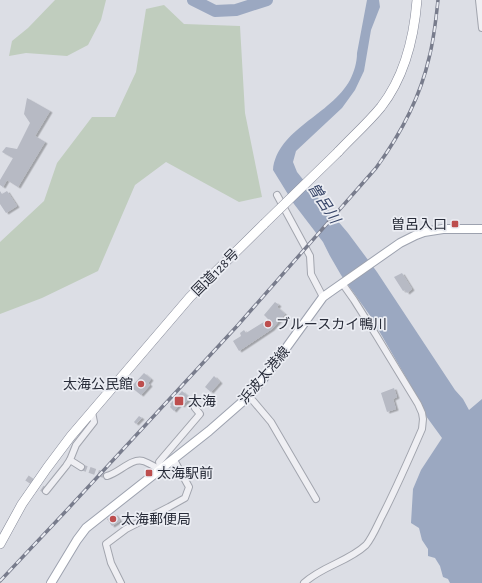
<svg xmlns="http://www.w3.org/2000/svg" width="482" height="583" viewBox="0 0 482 583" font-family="'Alegreya Sans','Noto Sans JP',sans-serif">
	<defs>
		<filter id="shadow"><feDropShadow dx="2.5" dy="1.5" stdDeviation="0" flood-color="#0004"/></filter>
	</defs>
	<rect width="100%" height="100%" fill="#dcdee5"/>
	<g fill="#c0cdbe">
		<polygon points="55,0 106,0 101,20 88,45 67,56 26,53 9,56 12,41 28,28"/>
		<polygon points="164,5 184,24 240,26 245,113 262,197 239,202 166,162 135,185 98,271 42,298 0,314 0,242 44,201 57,163 92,117 115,117 136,72 146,9"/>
	</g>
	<path fill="#9ba8c1" d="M367 0H379L380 7 371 30 364 71 355 90 342 108 296 151 293 162 297 172 313 192 348 233 377 272 455 390 463 399 469 410 482 399V583H450L448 579 443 577 440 566 435 558 428 556V549L422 540 419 528 411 523 413 489 421 470 442 438 426 416 411 386 371 317 341 275 330 256 323 242 294 204 273 170C277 129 331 115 350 80 354 72 357 63 357 53Z"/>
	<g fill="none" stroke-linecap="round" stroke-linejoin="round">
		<polyline stroke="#9ba8c1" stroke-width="12" points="193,0 215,11 236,10 267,0"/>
	</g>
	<g fill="#b7bac4" filter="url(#shadow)">
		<polygon points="27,98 50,111 35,136 45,142 18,187 7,180 3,187 0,185 0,180 13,158 2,152 6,147 17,149 30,123 24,114"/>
		<polygon points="0,191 2,194 7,191 17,206 6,213 0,204"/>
		<polygon points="402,273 412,289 407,293 405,290 403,291 394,277"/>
		<polygon points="275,302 279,305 277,307 285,314 272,329 239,351 233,341 241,336 240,333 244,330 246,333 267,320 268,319 264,315"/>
		<polygon points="144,373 151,379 148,383 150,385 141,395 131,387"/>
		<polygon points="214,376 220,382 211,392 205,387"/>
		<polygon points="394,388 397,397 393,399 396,409 387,412 381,393"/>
		<polygon points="182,391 190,398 182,406 180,404 174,411 170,407 171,405 170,404"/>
		<polygon points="139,416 142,418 136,424 134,422"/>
		<polygon points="115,514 120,521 112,526 107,519"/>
	</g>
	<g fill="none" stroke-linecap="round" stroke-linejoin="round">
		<g stroke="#b8bac3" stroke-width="6" stroke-dasharray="6 3" stroke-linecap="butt">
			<polyline points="81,467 107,476"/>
			<polyline points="27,478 46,491"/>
		</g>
		<defs>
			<g id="minor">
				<polyline points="479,0 482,28"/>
				<polyline points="277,195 310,256 311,274 323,297"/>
				<polyline points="249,396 271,422 316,499"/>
				<polyline points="81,467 70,460 76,445 94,422 92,412"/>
				<polyline points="161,470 159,462 200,414 195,408"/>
				<path d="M107 476C119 473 131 458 143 461 149 463 155 467 161 470"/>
				<polyline points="46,491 66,466 70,460"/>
				<polyline points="121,583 111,563 106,544 126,529 169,507 185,498 189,487 174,460"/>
				<path d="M304 583C322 566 348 562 366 545 372 538 377 526 381 518 396 489 409 459 422 429L423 419 422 413 418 404 376 335 354 300 342 283"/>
			</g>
			<polyline id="major" points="51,583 77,540 86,528 209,431 249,396 268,373 323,297 330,292 400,243 416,235 424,232 443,229 482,229"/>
			<g id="highway">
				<path d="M338 152C352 137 368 123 381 107 405 76 414 38 417 0"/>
				<polyline points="0,544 22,504 47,468 71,436 190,297 264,224"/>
			</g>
		</defs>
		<use href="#minor" stroke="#a2a5ae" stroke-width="8"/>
		<use href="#major" stroke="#9da2af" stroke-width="10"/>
		<use href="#highway" stroke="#868a99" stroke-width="10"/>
		<use href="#minor" stroke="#efeff3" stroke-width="6"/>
		<use href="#major" stroke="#fff" stroke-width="8"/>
		<use href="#highway" stroke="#fff" stroke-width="9"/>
		<defs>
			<path id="rail" d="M0 581 66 511 238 325 376 168C400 135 420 98 429 58 434 39 436 19 438 0"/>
		</defs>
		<use href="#rail" stroke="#787c8c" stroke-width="3.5"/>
		<use href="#rail" stroke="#ebedf3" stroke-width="2" stroke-dasharray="6" stroke-linecap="butt"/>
		<defs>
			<polyline id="highway-bridge" points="264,224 338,152"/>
		</defs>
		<use href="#highway-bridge" stroke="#868a99" stroke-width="10" stroke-linecap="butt"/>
		<use href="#highway-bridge" stroke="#fff" stroke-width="9"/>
	</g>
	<g fill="#bd4e4e" stroke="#ebedf3" stroke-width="1.5">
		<rect x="451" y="220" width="8" height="8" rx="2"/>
		<circle cx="268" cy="324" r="4"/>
		<circle cx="141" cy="384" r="4"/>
		<rect x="174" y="396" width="10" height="10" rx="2"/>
		<rect x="145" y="469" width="8" height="8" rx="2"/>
		<circle cx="113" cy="519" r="4"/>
	</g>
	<g text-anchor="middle" stroke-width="3.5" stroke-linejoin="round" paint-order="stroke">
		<g font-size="14" fill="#282c39" stroke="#ebedf3" text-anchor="start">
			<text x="447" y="229" text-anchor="end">曽呂入口</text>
			<text x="276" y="329">ブルースカイ鴨川</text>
			<text x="133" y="389" text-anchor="end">太海公民館</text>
			<text x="188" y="406">太海</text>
			<text x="157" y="478">太海駅前</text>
			<text x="121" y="524">太海郵便局</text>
		</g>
		<g font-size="14" fill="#282c39" stroke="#ebedf3">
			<text transform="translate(215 272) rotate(-45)" y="5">国道128号</text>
			<text transform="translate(264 375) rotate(-50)" y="5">浜波太港線</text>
		</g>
		<g font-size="15" font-style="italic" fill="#374568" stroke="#ebedf3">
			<text transform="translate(324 203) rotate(57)" y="5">曽呂川</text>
		</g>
	</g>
</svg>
